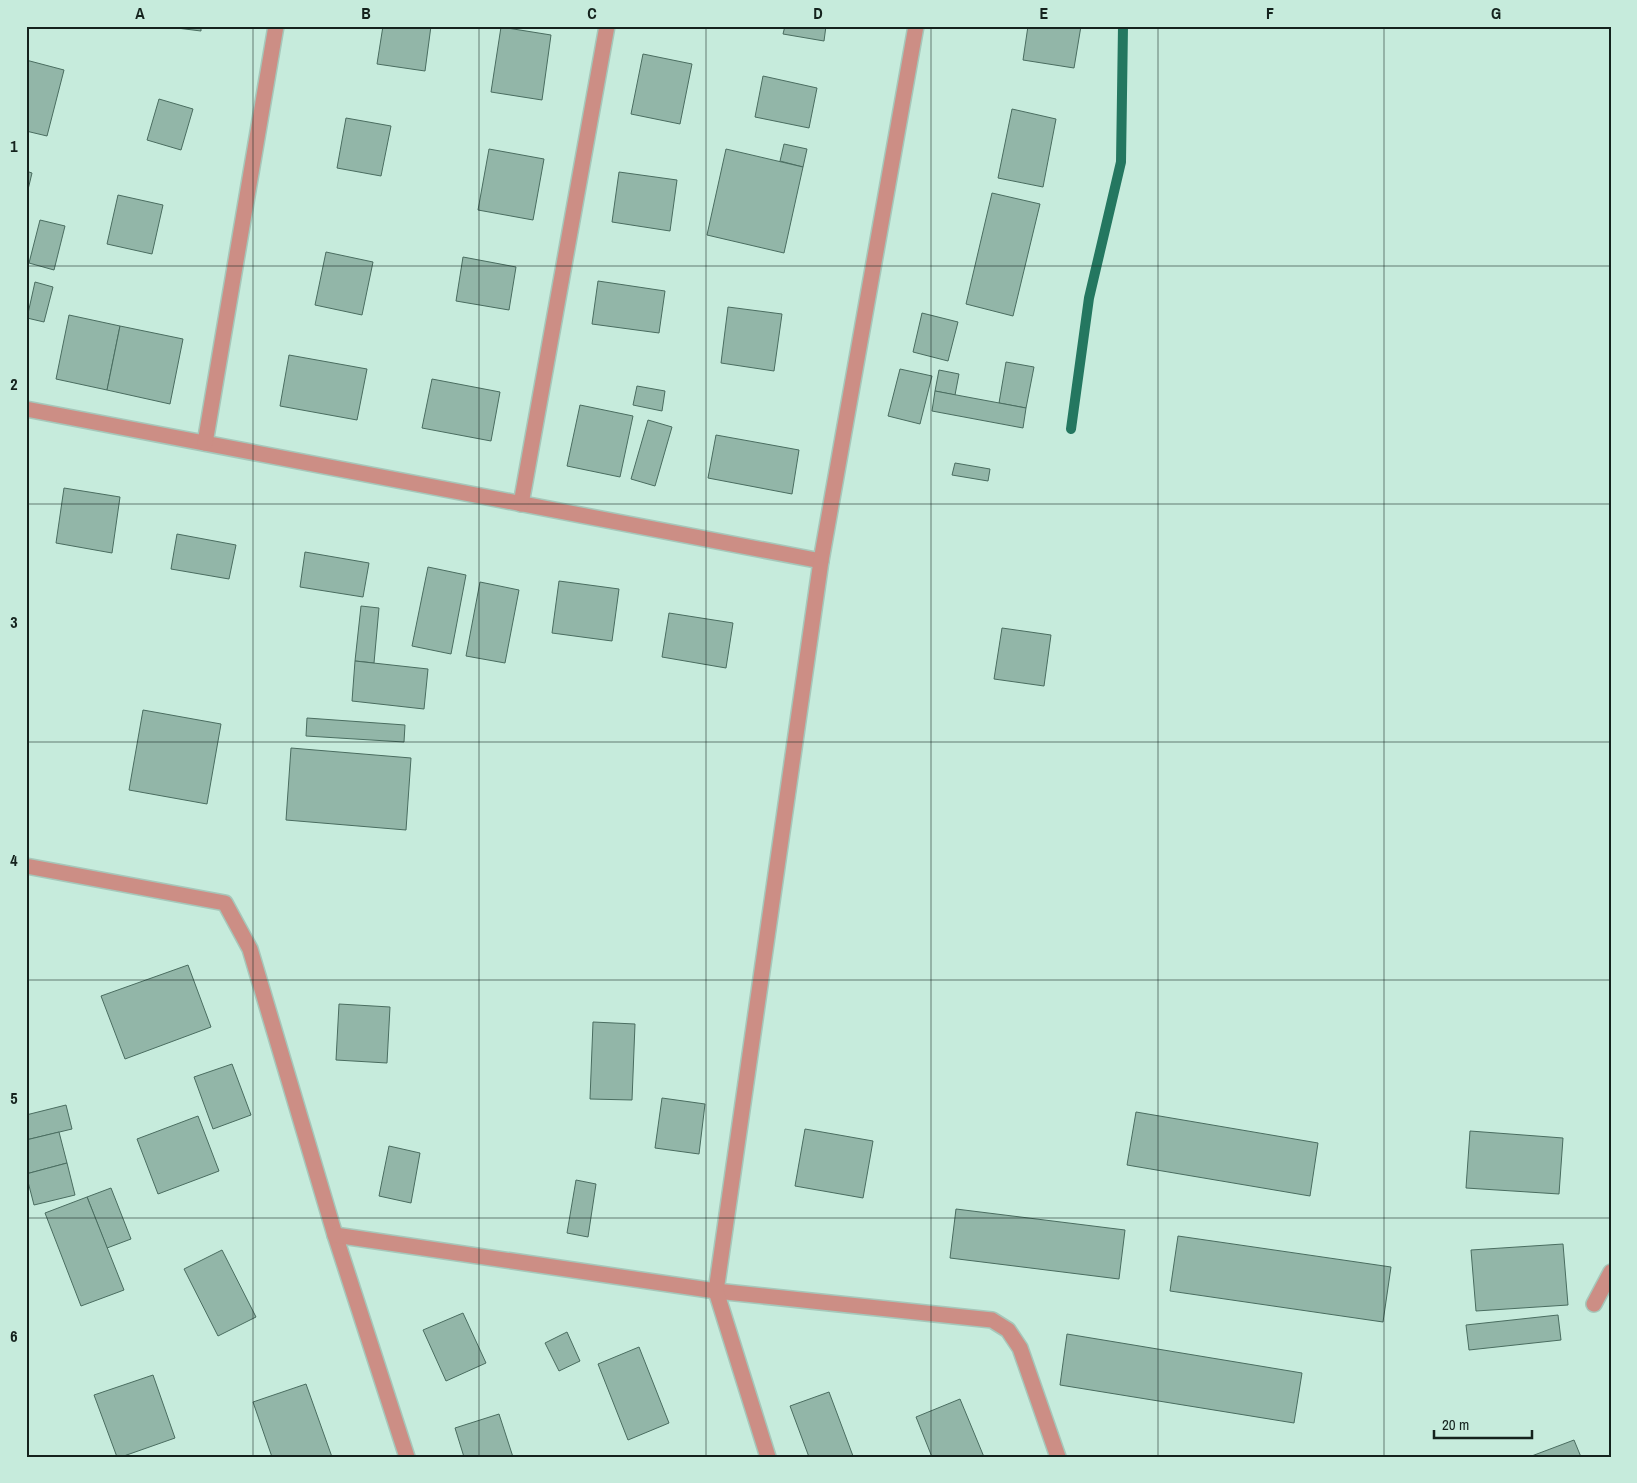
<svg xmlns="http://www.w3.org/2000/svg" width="1637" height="1483" viewBox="0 0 1637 1483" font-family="'Archivo Narrow',sans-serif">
	<rect width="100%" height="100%" fill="#c6ebdc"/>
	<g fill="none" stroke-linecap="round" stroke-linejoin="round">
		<polyline stroke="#247760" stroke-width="10" points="1071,429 1089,298 1121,162 1123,26"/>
	</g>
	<g fill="#92b6a8" stroke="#4a6d60">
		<polygon points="161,26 201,26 201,31"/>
		<polygon points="383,26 431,26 425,71 377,64"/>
		<polygon points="785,26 826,26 824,41 783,34"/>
		<polygon points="1028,26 1081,26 1074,68 1023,60"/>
		<polygon points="501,27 551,35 542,100 491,92"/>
		<polygon points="643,54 692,64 680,124 631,114"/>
		<polygon points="26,60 64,70 47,136 26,131"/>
		<polygon points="763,76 817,88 809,128 755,117"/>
		<polygon points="159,99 193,109 181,150 147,140"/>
		<polygon points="1012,109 1056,119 1043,187 998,178"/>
		<polygon points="346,118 391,126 381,176 337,168"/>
		<polygon points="784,144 807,149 803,167 780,161"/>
		<polygon points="489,149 544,159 533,220 478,210"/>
		<polygon points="726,149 803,167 784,253 707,235"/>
		<polygon points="26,171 32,173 26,198"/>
		<polygon points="619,172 677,180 670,231 612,222"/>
		<polygon points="992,193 1040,204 1013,316 966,304"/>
		<polygon points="118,195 163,205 152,254 107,244"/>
		<polygon points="40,220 65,226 54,270 29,263"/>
		<polygon points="326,252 373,262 362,315 315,305"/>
		<polygon points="463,257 516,267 509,310 456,301"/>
		<polygon points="598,281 665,291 659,333 592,324"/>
		<polygon points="35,282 53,287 44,322 27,318"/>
		<polygon points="728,307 782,314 774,371 721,363"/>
		<polygon points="922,313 958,322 948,361 913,352"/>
		<polygon points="69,315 120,326 107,390 56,379"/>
		<polygon points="120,326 183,339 170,404 107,390"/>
		<polygon points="289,355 367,369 357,420 280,406"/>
		<polygon points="1006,362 1034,367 1026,408 999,403"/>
		<polygon points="900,369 932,376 920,424 888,416"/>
		<polygon points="939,370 959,374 955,395 935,391"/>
		<polygon points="432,379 500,392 491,441 422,428"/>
		<polygon points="637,386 665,391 662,411 633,405"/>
		<polygon points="935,391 1026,408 1023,428 932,411"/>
		<polygon points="580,405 633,416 620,477 567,466"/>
		<polygon points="648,420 672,427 655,486 631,479"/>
		<polygon points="716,435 799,450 792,494 708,478"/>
		<polygon points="955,463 990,469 988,481 952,475"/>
		<polygon points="64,488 120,497 112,553 56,543"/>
		<polygon points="177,534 236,545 229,579 171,569"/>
		<polygon points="305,552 369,563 363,597 300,587"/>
		<polygon points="428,567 466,575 451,654 412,646"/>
		<polygon points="559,581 619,589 612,641 552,633"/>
		<polygon points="480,582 519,590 505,663 466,656"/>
		<polygon points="361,606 379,608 374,663 355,661"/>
		<polygon points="669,613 733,623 726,668 662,657"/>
		<polygon points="1002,628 1051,635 1044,686 994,679"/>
		<polygon points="355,661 428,669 424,709 352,701"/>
		<polygon points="143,710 221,724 207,804 129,790"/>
		<polygon points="307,718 405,725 404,742 306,736"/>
		<polygon points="291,748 411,758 406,830 286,820"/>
		<polygon points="188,965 211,1027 125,1059 101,996"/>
		<polygon points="339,1004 390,1007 387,1063 336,1060"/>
		<polygon points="593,1022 635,1024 632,1100 590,1099"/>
		<polygon points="232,1064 251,1115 213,1129 194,1077"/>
		<polygon points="662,1098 705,1104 699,1154 655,1148"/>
		<polygon points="66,1105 72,1129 26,1140 26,1115"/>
		<polygon points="1136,1112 1318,1143 1310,1196 1127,1165"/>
		<polygon points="198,1116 219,1171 158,1194 137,1139"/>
		<polygon points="805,1129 873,1141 863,1198 795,1186"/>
		<polygon points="1470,1131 1563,1138 1559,1194 1466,1188"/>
		<polygon points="59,1132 67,1163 26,1174 26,1140"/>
		<polygon points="389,1146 420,1153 411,1203 379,1196"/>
		<polygon points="67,1163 75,1195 34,1205 26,1174"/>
		<polygon points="576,1180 596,1184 588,1237 567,1233"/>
		<polygon points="111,1188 131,1239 107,1248 87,1197"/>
		<polygon points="87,1197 124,1290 81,1306 45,1213"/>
		<polygon points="956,1209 1125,1230 1119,1279 950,1258"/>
		<polygon points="1178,1236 1391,1267 1383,1322 1170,1291"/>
		<polygon points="1563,1244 1568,1305 1476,1311 1471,1250"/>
		<polygon points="222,1250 256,1317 218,1336 184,1269"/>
		<polygon points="463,1313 486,1363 446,1381 423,1330"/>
		<polygon points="1558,1315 1561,1340 1469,1350 1466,1325"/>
		<polygon points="567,1332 580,1361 559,1371 545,1343"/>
		<polygon points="1067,1334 1302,1373 1294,1423 1060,1385"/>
		<polygon points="639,1347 669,1423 628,1440 598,1364"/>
		<polygon points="153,1375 175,1438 121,1457 117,1457 94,1395"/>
		<polygon points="306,1384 332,1457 272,1457 253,1402"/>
		<polygon points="829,1392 853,1456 850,1457 809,1457 790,1406"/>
		<polygon points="960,1399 984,1457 932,1457 916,1417"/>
		<polygon points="499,1414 513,1457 464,1457 455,1428"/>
		<polygon points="1574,1440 1581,1457 1529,1457"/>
	</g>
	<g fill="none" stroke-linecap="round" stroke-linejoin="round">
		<defs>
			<g id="minor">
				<polyline points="26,409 821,561"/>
				<polyline points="205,443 276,26"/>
				<polyline points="521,504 607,26"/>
				<polyline points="26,866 225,903 250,949 335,1235 407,1457"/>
				<polyline points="335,1235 716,1291 992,1320 1008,1330 1020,1348 1058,1457"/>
				<polyline points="1594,1304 1611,1272"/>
				<polyline points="768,1457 716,1291 821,561 916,26"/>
			</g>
		</defs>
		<use href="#minor" stroke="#a6c7ba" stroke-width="18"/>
		<use href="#minor" stroke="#cc8e85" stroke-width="15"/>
	</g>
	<path fill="none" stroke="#14221d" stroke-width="1" stroke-opacity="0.55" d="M253 26V1457M479 26V1457M706 26V1457M931 26V1457M1158 26V1457M1384 26V1457M26 266H1611M26 504H1611M26 742H1611M26 980H1611M26 1218H1611"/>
	<rect width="1637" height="1483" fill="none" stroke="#c6ebdc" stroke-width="55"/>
	<path d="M1434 1430v8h98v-8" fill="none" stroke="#14221d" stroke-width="2.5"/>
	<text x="1442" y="1430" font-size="15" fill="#14221d" stroke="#c6ebdc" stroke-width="4" paint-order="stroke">20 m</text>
	<rect x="28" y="28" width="1582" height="1428" fill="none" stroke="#14221d" stroke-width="2"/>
	<g font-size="16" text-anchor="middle" font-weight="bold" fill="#14221d">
		<text x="140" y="19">A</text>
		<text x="366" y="19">B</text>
		<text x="592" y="19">C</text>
		<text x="818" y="19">D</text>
		<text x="1044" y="19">E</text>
		<text x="1270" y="19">F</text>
		<text x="1496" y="19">G</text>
		<text x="14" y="152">1</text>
		<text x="14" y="390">2</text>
		<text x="14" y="628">3</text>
		<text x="14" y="866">4</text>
		<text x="14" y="1104">5</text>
		<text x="14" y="1342">6</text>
	</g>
</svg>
